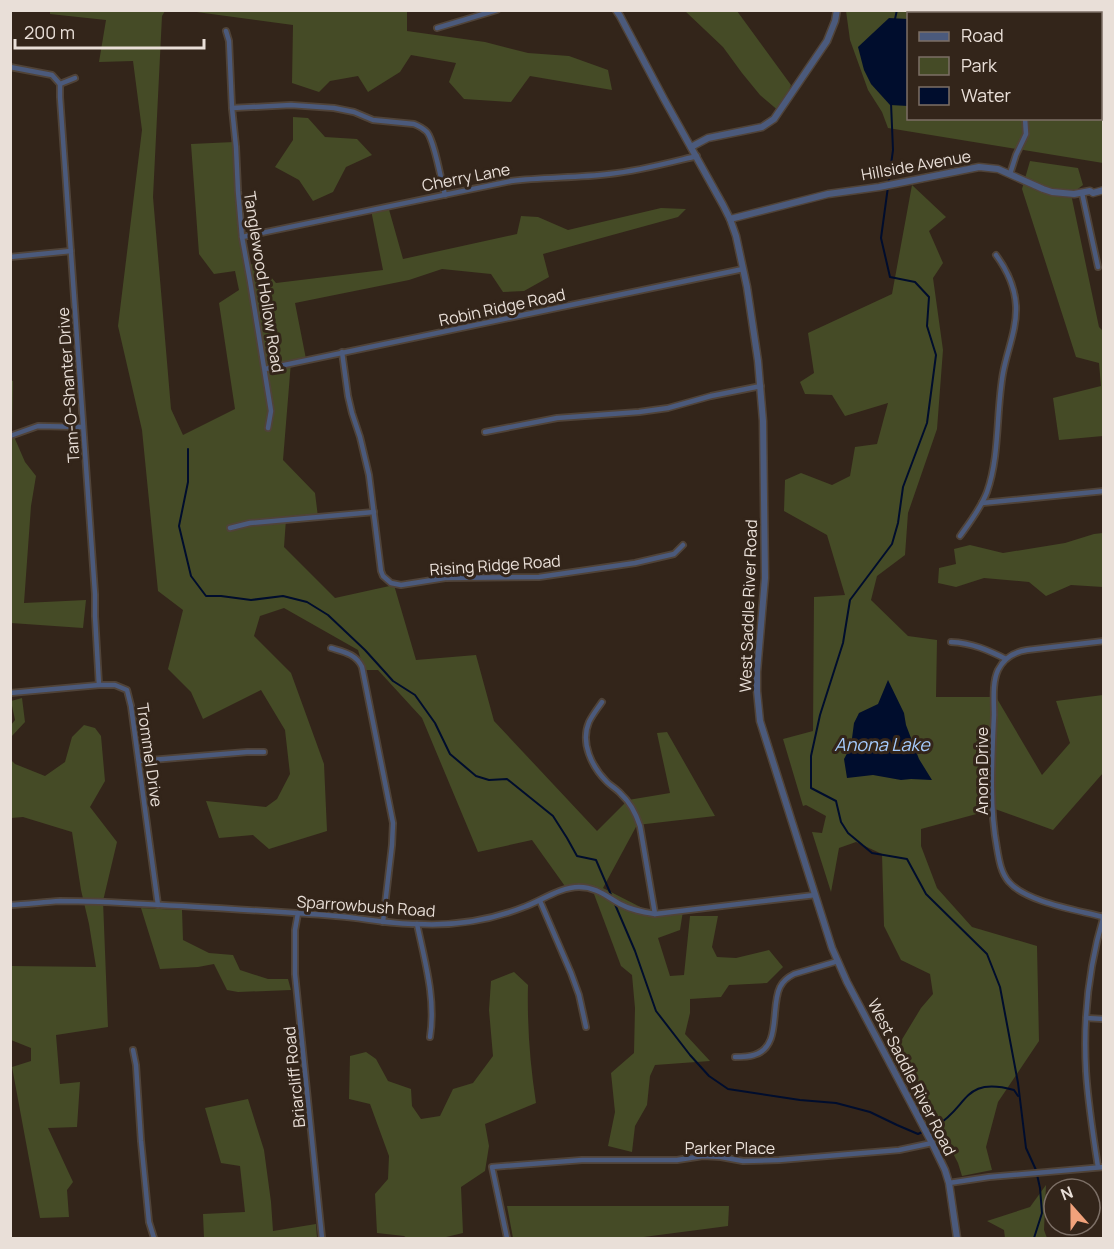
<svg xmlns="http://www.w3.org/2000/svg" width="1114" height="1249" viewBox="0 0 1114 1249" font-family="Manrope,sans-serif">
	<rect width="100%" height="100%" fill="#33251a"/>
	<g fill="#454b26" fill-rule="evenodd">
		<polygon points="50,10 165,11 162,16 153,197 171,409 183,435 235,409 219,303 239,290 235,271 214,274 199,254 191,144 234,142 248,265 259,263 276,283 383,270 371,210 388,206 403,259 517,234 521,216 538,217 568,230 661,208 686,209 678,217 543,254 549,277 524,291 503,292 491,274 442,269 409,280 295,303 306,359 291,362 283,460 315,493 318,517 286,519 284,547 335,598 394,585 416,660 476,655 494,721 597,831 628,800 670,793 657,733 667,732 715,816 637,825 603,888 656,915 683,911 680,930 658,938 670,976 684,975 690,916 718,916 712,947 717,957 736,958 769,950 783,967 767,983 729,985 721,997 690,999 690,1013 685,1034 710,1061 655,1065 650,1076 647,1105 635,1126 632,1152 608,1146 615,1112 611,1073 634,1053 635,1008 632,975 621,966 591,886 567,889 532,840 478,852 422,718 378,670 364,670 358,650 284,608 260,616 254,636 291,673 324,764 327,831 269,849 253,835 219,838 206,801 266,807 277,799 290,774 285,730 261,690 203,719 191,692 168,669 183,610 158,591 142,430 118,326 142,130 133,61 99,62 106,20 50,14"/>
		<polygon points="189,11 407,11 407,31 485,42 528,53 569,56 608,70 612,90 530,76 511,102 464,99 449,82 456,63 411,55 400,72 368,92 358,76 330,81 319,92 292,83 293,25"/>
		<polygon points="685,11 737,11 791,85 780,112 760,95 742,73 723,47"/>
		<path d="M846 11H1103V163L888 128 882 112 868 90 850 40ZM908 14H1100V118H908Z"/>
		<polygon points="293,117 308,118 325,137 357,139 372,155 346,167 333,192 313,201 299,180 275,167 293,140"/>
		<polygon points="1030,161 1078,168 1083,185 1071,194 1099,327 1103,331 1103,436 1059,440 1053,398 1101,386 1099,363 1076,357 1022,189"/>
		<polygon points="912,185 946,217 929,231 943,263 933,278 943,350 937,429 908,513 905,555 877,576 871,600 908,636 937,640 936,697 996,697 1042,775 1070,743 1056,701 1103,695 1103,773 1053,830 995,809 921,829 921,846 937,888 972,927 1037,946 1039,1041 998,1102 986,1147 992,1170 962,1176 958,1163 898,1046 921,1008 933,994 930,974 901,960 884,926 882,854 856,842 839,848 831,892 812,832 822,833 826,816 806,805 803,806 783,739 813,731 814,597 845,595 827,535 784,511 785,480 801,473 832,485 850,476 855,447 877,444 888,403 845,416 832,395 805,394 800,382 814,373 808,333 892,294"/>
		<polygon points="10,380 13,381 12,432 25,462 36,476 31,506 24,603 86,600 83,628 11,623"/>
		<polygon points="1103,533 1103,587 1071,585 1046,596 1029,582 984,578 956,587 938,583 939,568 956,564 954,549 970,545 1003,553 1065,543 1094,534"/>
		<polygon points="22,698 25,722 11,737 11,725 15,720 11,701"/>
		<polygon points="84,725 95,728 101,736 105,781 90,807 117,842 103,901 108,1027 56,1035 60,1084 80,1082 77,1127 48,1128 73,1182 67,1190 69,1217 40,1218 12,1067 31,1061 31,1048 11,1040 11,966 96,967 89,924 81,890 72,832 23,817 11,818 10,759 15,764 45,776 65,762 72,737"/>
		<polygon points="141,908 182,910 183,940 209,953 233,955 240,970 268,979 288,979 291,990 238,992 227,990 214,964 198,967 160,969"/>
		<path d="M514 972 528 985C527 1025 530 1064 536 1103L485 1124 489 1146 485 1171 461 1187 463 1233 442 1238H407L404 1236 377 1233 375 1194 388 1179 389 1156 370 1104 349 1099 350 1056 366 1052 376 1059 388 1081 411 1089 412 1106 421 1119 440 1116 453 1089 473 1083 493 1056 489 1010 491 981Z"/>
		<polygon points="248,1099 264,1150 271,1202 273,1231 316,1224 317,1238 204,1238 203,1214 245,1212 240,1166 221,1163 205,1108"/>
		<polygon points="1046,1185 1044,1230 1047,1238 1005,1238 1004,1230 987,1221 1030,1207"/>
		<polygon points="507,1206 729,1206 728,1226 636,1238 513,1238"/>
	</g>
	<g fill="#000d2d">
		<polygon points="889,18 908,19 908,106 890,105 871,84 864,70 858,47"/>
		<polygon points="888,680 904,713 906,725 919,759 932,780 911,779 901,780 873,775 847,778 844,759 851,746 854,723 859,713 878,704"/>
	</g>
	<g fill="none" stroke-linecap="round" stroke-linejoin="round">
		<g stroke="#000d2d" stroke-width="2">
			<polyline points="895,19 897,10"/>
			<polyline points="891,103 893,150 881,238 890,277 915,282 929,297 927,326 936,355 927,423 903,487 898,523 892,544 850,600 843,643 820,715 811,756 811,788 836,801 841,822 848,833 872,853 907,859 926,894 987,954 1000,987 1018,1083 1026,1148 1036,1170 1040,1188 1042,1213 1034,1238"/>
			<polyline points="188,449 188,482 179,526 191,576 206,596 221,596 251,600 283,596 307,602 328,615 365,650 393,681 415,695 435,723 450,754 476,776 489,780 507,779 553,816 567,838 577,856 596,860 612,897"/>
			<path d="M614 902 635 951 656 1011 690 1055 709 1076 728 1089 800 1100 836 1103 870 1112 897 1125 918 1134C924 1131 930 1129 936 1126 969 1107 962 1076 1014 1090L1018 1096"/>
		</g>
		<defs>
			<g id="minor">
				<polyline points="992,10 993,14"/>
				<polyline points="437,28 497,10"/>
				<polyline points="226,31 229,41 232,108 236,147 238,191 242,237 250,281 271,411 268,428"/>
				<polyline points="10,67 52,75 60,84 75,78"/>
				<polyline points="60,84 60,97 95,594 95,616 99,685"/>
				<path d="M232 108 291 105 334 108 354 112 373 120 414 124C419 126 423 128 427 132 435 142 441 181 445 195"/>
				<polyline points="1010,174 1016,155 1026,134 1025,118"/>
				<polyline points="1082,193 1098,267"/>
				<path d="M242 237 511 181C543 177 576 178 609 174 639 171 668 163 697 156"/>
				<polyline points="10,257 71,251"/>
				<polyline points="342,352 348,396 352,413 360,437 369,475 381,571 383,576 391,583 401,585 445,578 539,577 635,563 674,554 683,545"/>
				<polyline points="265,369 743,269"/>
				<polyline points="485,432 557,418 639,412 668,408 711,396 761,386"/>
				<polyline points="10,436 38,426 83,427"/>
				<polyline points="982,503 1104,491"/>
				<polyline points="230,528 250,523 374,512"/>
				<path d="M960 536C970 522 981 508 987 492 1000 455 996 412 1003 373 1007 351 1017 329 1016 306 1015 287 1007 270 996 255"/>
				<path d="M951 642C972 643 988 650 1006 659"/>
				<path d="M331 648C344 652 356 654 362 667L393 823 392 845 383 922"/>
				<polyline points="10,693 99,685 115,685 127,690 131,706 158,905"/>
				<path d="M602 702C598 708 593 714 589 722 580 743 592 767 607 782 611 786 617 789 621 794 631 803 636 814 640 826L655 914"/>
				<polyline points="139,761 247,752 264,752"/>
				<polyline points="540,901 571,973 579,995 586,1027"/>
				<path d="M10 905C27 904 44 902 60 901 101 901 142 904 182 906 234 909 285 912 336 916 363 918 390 924 417 924 453 926 491 920 524 907 541 901 560 887 579 887 596 887 606 896 620 904 631 910 643 912 655 914L815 895"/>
				<polyline points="298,913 295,930 295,974 322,1238"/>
				<path d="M1103 917C1077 910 1026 902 1009 882 1001 873 999 860 997 848 989 805 992 759 994 715 994 701 992 683 998 670 1004 658 1014 652 1027 650L1104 641"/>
				<path d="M417 924C425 962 436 999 430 1037"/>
				<polyline points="1086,1018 1104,1019"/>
				<polyline points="133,1050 136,1065 141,1141 149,1222 154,1238"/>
				<path d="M735 1057C741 1057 748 1057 754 1055 782 1047 770 1007 780 987 783 981 788 977 794 974L838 961"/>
				<path d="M1098 1167C1093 1135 1088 1103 1086 1071 1083 1018 1089 965 1104 915"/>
				<polyline points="949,1183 989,1177 1104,1167"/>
				<polyline points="507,1238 492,1167 582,1160 677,1160 703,1156 721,1157 743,1161 779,1160 899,1150 932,1143"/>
			</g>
			<g id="tertiary">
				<polyline points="616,10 620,16 664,99 723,205 730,219 736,236 747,287 758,361 763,421 765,578 757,672 757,691 760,721 832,948 847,982 932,1143 945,1170 949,1183 957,1238"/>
				<polyline points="691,147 708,138 762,127 774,119 827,41 835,21 837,10"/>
				<polyline points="730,219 828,194 879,187 979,167 998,169 1043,189 1052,192 1074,194 1090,191 1093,193 1104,190"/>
			</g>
		</defs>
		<use href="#minor" stroke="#504338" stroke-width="8"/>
		<use href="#tertiary" stroke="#504338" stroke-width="9"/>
		<use href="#minor" stroke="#4b5a7c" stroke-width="4.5"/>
		<use href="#tertiary" stroke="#4b5a7c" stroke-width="6"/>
	</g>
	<g text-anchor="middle" stroke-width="6" stroke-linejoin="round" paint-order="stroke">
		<g font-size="16" fill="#e9dfd8" stroke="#33251a">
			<text transform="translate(916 165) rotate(-10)" y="6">Hillside Avenue</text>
			<text transform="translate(466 177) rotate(-11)" y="6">Cherry Lane</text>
			<text transform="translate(264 282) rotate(81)" y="6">Tanglewood Hollow Road</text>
			<text transform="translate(502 307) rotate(-12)" y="6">Robin Ridge Road</text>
			<text transform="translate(68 385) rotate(-94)" y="6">Tam-O-Shanter Drive</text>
			<text transform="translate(495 565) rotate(-4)" y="6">Rising Ridge Road</text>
			<text transform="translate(748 606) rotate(-88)" y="6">West Saddle River Road</text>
			<text transform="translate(150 755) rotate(82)" y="6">Trommel Drive</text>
			<text transform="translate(982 771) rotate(-90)" y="6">Anona Drive</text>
			<text transform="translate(366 906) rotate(4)" y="6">Sparrowbush Road</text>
			<text transform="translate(294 1077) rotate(-96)" y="6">Briarcliff Road</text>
			<text transform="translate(912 1077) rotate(63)" y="6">West Saddle River Road</text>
			<text x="730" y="1154">Parker Place</text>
		</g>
		<g font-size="18" font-style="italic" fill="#a5cafc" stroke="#33251a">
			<text x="882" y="751">Anona Lake</text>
		</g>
	</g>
	<rect width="1114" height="1249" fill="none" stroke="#e9dfd8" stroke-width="24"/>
	<rect x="907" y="12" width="195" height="108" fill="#33251a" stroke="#7c6f66" stroke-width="1.5"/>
	<rect x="919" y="32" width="30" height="9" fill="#4b5a7c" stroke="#7c6f66" stroke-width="1.5"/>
	<text x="961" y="42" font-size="18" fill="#e9dfd8">Road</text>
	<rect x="919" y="57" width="30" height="18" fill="#454b26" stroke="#7c6f66" stroke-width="1.5"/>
	<text x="961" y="72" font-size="18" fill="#e9dfd8">Park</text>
	<rect x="919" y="87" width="30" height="18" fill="#000d2d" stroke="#7c6f66" stroke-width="1.5"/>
	<text x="961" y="102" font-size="18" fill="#e9dfd8">Water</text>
	<g transform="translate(1072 1207) rotate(339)"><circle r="28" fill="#33251a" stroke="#7c6f66" stroke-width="1.5"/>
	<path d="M0-4.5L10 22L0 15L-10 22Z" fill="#f1a27b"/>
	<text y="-9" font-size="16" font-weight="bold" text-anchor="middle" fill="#e9dfd8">N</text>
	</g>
	<path d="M15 39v9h189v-9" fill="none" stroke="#e9dfd8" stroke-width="3"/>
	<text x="24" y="39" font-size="18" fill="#e9dfd8" stroke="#33251a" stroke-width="4.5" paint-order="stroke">200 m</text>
</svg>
